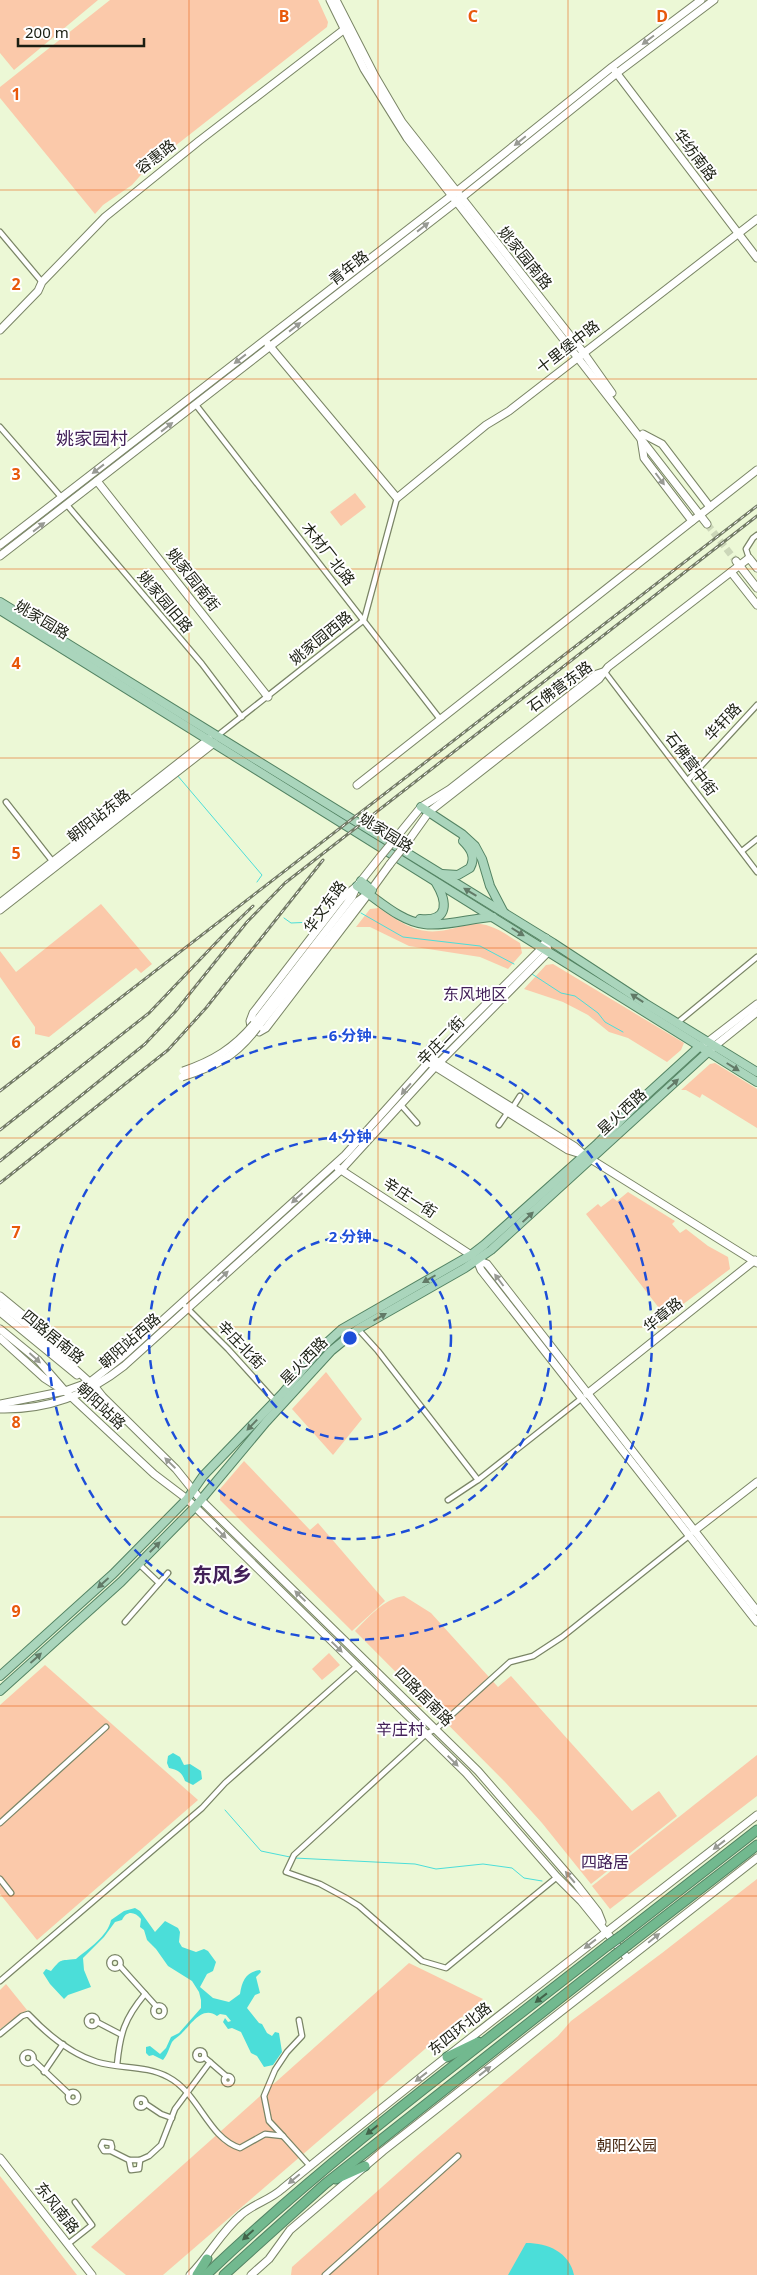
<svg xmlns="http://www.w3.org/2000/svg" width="757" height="2275" viewBox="0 0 757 2275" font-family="'Noto Sans','Noto Sans SC',sans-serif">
	<rect width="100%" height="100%" fill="#ecf8d6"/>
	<g fill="#fbc9aa">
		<polygon points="0,0 98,0 14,70 0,53"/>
		<polygon points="110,0 318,0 328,22 327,27 147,168 132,185 103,205 95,214 0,98 0,87"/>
		<polygon points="355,493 366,507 341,526 330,512"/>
		<polygon points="101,904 152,964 141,973 136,968 49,1037 35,1034 35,1027 0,977 0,951 16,972"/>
		<path d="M379 908C397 920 415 934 439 931 455 930 472 920 489 926 500 929 511 938 520 943L522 953 508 969 480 957 409 946 370 927H356L370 909Z"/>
		<polygon points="553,964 684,1043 681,1050 667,1062 628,1038 609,1032 588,1015 563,1002 524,989 546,965"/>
		<polygon points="715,1063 757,1089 757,1128 702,1094 700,1098 686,1090 681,1090 710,1064"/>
		<polygon points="628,1192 675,1221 672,1224 680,1233 686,1229 708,1246 728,1257 730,1269 666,1317 586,1214 598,1204 601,1207 613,1198 617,1201"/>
		<polygon points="326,1372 362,1419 333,1455 292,1409"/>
		<polygon points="244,1461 310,1530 318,1523 385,1601 352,1631 220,1500 220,1489"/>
		<path d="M404 1596 431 1613 498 1687 511 1676 632 1811 659 1791 677 1816 591 1884 542 1823 505 1782 355 1631C369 1617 383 1599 404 1596Z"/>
		<polygon points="329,1653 340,1665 322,1680 312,1669"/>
		<polygon points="45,1665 198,1800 37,1940 0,1894 0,1705"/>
		<polygon points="757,1755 757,1796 610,1909 592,1886"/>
		<polygon points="757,1879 757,2275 291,2275 292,2267 418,2155 558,2036 571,2021 662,1953"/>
		<polygon points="409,1963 483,1999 163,2275 126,2275 91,2247"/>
		<polygon points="6,1984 27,2010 0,2029 0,1990"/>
		<polygon points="0,2176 77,2275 0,2275"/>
	</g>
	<g fill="#4bded9">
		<path d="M173 1753 180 1757 184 1765 190 1764 201 1771 202 1779 193 1785 185 1781C182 1772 178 1770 169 1768L167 1763 168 1756Z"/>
		<path d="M135 1908 140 1911 155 1932 165 1921 178 1928 180 1932 179 1942 182 1947 196 1952 204 1949 208 1951 216 1962 213 1971 207 1974 200 1987 213 1998 229 2002 240 1994C242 1981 246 1972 260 1970L261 1972 256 1977 260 1993 255 1995 247 2008 259 2023 262 2024 267 2033 272 2036 275 2032 279 2033 282 2052 273 2065 264 2067 257 2056 251 2053 241 2032 232 2028 228 2029 223 2022 225 2018 228 2022 231 2021 226 2015 220 2014 217 2016C202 2005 191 2025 181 2034 178 2037 175 2038 172 2042 169 2048 168 2054 163 2060L153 2055 149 2056 146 2053V2047L150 2046 160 2054 166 2048 171 2037 179 2033 201 2008V2000L199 1992 192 1981 168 1966 156 1949 147 1940 144 1930 140 1927 141 1919C135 1912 127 1910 122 1920L115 1922 104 1937 83 1958 84 1970 91 1987 68 1995 64 1999 50 1984 43 1973 46 1969 51 1971C62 1958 59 1961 76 1959 88 1949 108 1936 111 1920L124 1911Z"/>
		<path d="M526 2243C548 2243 569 2252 574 2275H508Z"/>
	</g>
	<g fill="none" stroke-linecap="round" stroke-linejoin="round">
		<g stroke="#4bded9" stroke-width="1">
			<polyline points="177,775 262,875 257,882"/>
			<polyline points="361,913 403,937 480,946 514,964"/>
			<polyline points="284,918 291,923 314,922"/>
			<polyline points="532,974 561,993 575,996 598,1013 605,1022 623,1032"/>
			<polyline points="225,1810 261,1851 290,1857"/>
			<polyline points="294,1858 415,1864 436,1869 483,1864 512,1868 524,1878 542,1881"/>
		</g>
		<polyline stroke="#ccd7b9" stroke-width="7" stroke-dasharray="7 3.5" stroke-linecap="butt" points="707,524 736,561"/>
		<defs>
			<g id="street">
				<polyline points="0,232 42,282"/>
				<polyline points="196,405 440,719"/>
				<polyline points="0,427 62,498"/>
				<polyline points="67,505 202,664 242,717"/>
				<polyline points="749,558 746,549 753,538 757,535"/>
				<polyline points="604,671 757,872"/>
				<polyline points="217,736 364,620 397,498"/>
				<polyline points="688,780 757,705"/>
				<polyline points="6,802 53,862"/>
				<polyline points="742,851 757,839"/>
				<polyline points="677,1023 757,957"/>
				<polyline points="401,1105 417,1123"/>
				<polyline points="513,1107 520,1096"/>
				<polyline points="499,1125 508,1112"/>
				<polyline points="182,1303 228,1349 275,1401"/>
				<polyline points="358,1329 378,1351 478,1480"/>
				<polyline points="448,1500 478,1480 582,1398"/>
				<polyline points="139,1564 159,1583"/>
				<polyline points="125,1622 168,1573"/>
				<polyline points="0,1823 106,1727"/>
				<polyline points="557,1877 446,1968 422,1961 359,1906 346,1898 320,1884 286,1872 294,1855 426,1734 436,1729 510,1662 533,1656 562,1637 690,1535"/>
				<polyline points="0,1879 11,1893"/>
				<circle cx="115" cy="1963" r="5.5"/>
				<polyline points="120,1966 156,2006"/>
				<polyline points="0,1981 202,1808 225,1783 357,1666"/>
				<circle cx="159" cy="2011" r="5.5"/>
				<circle cx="92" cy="2021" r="5"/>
				<polyline points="97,2022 120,2034"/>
				<path d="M0 2034 22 2016 28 2014C46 2033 71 2054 97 2062 120 2069 146 2065 168 2077 199 2093 208 2138 240 2148L265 2134 283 2136 310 2166"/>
				<circle cx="200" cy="2055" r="4.5"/>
				<circle cx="28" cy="2058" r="5.5"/>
				<polyline points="204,2057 226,2076"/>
				<polyline points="33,2060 69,2094"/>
				<path d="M117 2065C120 2034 124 2019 145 1994"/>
				<polyline points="44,2072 63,2044"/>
				<circle cx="228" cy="2080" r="4"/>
				<circle cx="73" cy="2097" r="5"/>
				<circle cx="141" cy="2103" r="4.5"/>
				<polyline points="146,2104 161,2114 172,2118"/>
				<polyline points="283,2136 269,2121 264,2096 275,2070 287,2052 302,2036 299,2020"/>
				<polyline points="111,2151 112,2147 111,2143 103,2142 101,2146 104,2151 111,2151 129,2160 140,2160 149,2156 161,2145 175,2109 210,2062"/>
				<polyline points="129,2160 131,2170 139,2169 140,2160"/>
				<polyline points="68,2244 92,2225 75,2202"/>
				<polyline points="325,2275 458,2156"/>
			</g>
			<g id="secondary">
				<polyline points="330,0 364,69 407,138 707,524"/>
				<polyline points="336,0 375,76 402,122 583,352 612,393"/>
				<polyline points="615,71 757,258"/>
				<polyline points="0,330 38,291 42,282 105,217 199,141 346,28"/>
				<polyline points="268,344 397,498 486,425 509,411 757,219"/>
				<polyline points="643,434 662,444 710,507"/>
				<polyline points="641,439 644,458 692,521"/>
				<polyline points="97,481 268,697"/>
				<polyline points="0,545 451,196 612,67 701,0"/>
				<polyline points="0,556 460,199 617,73 714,0"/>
				<polyline points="736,561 757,588"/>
				<polyline points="731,572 757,605"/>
				<polyline points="357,785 757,470"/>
				<polyline points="399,834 421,807 450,789 597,674 603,672"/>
				<polyline points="409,840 429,812 599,679 608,667 749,558 757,568"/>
				<polyline points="357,886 341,899 253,1013 250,1021 251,1027 259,1032 266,1028 369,893"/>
				<polyline points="0,903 209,739"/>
				<polyline points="0,910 214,743"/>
				<polyline points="254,1024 352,897 357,886 380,857"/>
				<polyline points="257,1028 358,901 369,893 390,864"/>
				<polyline points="705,1044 757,1004"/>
				<polyline points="711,1049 757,1012"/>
				<polyline points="435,1060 574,1146 582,1153"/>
				<polyline points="431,1064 568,1150 584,1155 597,1163 757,1263"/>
				<polyline points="338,1168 471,1255"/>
				<polyline points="477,1260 481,1270 757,1622"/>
				<polyline points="477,1260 487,1264 757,1611"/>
				<polyline points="0,1296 45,1333"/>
				<polyline points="0,1304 22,1321 95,1387 103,1397 176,1469 201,1500 478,1771 577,1885 598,1912 602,1922"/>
				<polyline points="0,1312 77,1375"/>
				<polyline points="0,1329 38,1360 65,1391 154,1474 187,1499 466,1773 557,1877 581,1901 628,1959"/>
				<polyline points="0,1338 44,1378 58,1387"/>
				<polyline points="587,1394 755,1260"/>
				<polyline points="0,1404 65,1391 90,1382 122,1357 345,1155 432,1058 542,948 544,944"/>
				<path d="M0 1409C48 1410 87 1395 124 1366L341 1170 435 1067 548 952 546 938"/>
				<polyline points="694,1531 757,1482"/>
				<polyline points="0,2158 92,2275"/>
				<path d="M190 2275C210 2255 220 2233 241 2215 253 2204 270 2200 282 2189 438 2061 598 1939 757 1815"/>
				<polyline points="251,2275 269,2259 290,2230 383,2151 757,1858"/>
			</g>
			<g id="primary">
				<polyline points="0,602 553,943 646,1004 757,1072"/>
				<polyline points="0,610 757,1082"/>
				<polyline points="421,807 462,834 475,846 482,859 490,886 503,911"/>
				<path d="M442 874 458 875 470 868C476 857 471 849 463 841"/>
				<polyline points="361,881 372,890"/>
				<path d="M357 886C378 899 399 921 424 924 443 927 473 918 493 917"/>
				<path d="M420 919C450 922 447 901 436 883"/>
				<polyline points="0,1676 113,1574 187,1499 203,1476 282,1394 320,1349 342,1329 471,1255 484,1245 596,1145 644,1097 700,1046"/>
				<polyline points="0,1691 121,1582 195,1507 266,1422 331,1351 358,1329 465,1268 491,1250 709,1051"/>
			</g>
			<g id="highway">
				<polyline points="621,1936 757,1830"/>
				<polyline points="628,1945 757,1845"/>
				<polyline points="447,2057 478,2042"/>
				<polyline points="336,2179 365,2166"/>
				<polyline points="197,2275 207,2259"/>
				<path d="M206 2275C332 2155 471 2053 607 1946"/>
				<polyline points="224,2275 325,2184 615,1955"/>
			</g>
		</defs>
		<use href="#street" stroke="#7a8566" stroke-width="7"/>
		<use href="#secondary" stroke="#7a8566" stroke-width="9"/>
		<use href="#primary" stroke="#538363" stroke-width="10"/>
		<use href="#highway" stroke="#538363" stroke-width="11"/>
		<use href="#street" stroke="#fff" stroke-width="4.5"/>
		<use href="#secondary" stroke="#fff" stroke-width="7"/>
		<use href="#primary" stroke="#aad5bc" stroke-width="8"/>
		<use href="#highway" stroke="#72b98f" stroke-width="9"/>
		<defs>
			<g id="rail">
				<polyline points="0,1091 757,506"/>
				<polyline points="0,1130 149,1013 230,928 253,906"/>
				<polyline points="0,1161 145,1044 175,1012 247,922 285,883 757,516"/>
				<polyline points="0,1183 168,1050 206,1008 323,860"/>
			</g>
		</defs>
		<use href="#rail" stroke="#737b66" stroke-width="3"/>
		<use href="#rail" stroke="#fff" stroke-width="1" stroke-dasharray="4" stroke-linecap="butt"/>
		<defs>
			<g id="secondary-bridge">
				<polyline points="380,857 399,834"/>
				<polyline points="390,864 409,840"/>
				<path d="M183 1071C213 1061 234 1048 254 1024"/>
				<path d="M182 1077C216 1066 235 1057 257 1028"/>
			</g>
			<g id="highway-bridge">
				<polyline points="607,1946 621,1936"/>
				<polyline points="615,1955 628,1945"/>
			</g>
		</defs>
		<use href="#secondary-bridge" stroke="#7a8566" stroke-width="9" stroke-linecap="butt"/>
		<use href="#highway-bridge" stroke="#538363" stroke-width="11" stroke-linecap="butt"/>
		<use href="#secondary-bridge" stroke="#fff" stroke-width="7"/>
		<use href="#highway-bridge" stroke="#72b98f" stroke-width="9"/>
	</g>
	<defs><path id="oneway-solid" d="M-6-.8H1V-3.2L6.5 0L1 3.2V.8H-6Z" transform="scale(1.25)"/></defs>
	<g fill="#989a94">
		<use href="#oneway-solid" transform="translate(648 40) rotate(143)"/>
		<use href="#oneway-solid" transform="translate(520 141) rotate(141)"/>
		<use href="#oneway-solid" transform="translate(423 227) rotate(-38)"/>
		<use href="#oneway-solid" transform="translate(295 327) rotate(-38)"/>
		<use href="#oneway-solid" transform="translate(240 359) rotate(142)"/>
		<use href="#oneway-solid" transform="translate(167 427) rotate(-38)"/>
		<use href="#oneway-solid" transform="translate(98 469) rotate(142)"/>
		<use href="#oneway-solid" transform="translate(660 479) rotate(53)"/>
		<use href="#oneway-solid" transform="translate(39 527) rotate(-38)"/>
		<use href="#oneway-solid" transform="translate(406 1089) rotate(131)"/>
		<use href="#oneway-solid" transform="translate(297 1198) rotate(138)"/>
		<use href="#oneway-solid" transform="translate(223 1276) rotate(-43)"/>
		<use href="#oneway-solid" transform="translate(499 1280) rotate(-127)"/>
		<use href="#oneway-solid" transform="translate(35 1358) rotate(42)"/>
		<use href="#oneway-solid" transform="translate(170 1463) rotate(-136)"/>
		<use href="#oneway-solid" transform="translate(221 1533) rotate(45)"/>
		<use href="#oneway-solid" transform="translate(300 1596) rotate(-136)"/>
		<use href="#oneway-solid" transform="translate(337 1647) rotate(44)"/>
		<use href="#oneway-solid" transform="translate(453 1761) rotate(45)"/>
		<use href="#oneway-solid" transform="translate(719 1845) rotate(142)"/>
		<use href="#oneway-solid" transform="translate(570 1877) rotate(-130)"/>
		<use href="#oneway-solid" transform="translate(654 1938) rotate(-39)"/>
		<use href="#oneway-solid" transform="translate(590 1944) rotate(142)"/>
		<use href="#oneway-solid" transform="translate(485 2071) rotate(-38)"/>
		<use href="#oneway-solid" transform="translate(421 2077) rotate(142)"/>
		<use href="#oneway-solid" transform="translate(294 2179) rotate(140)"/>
	</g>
	<g fill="#627a67">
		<use href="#oneway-solid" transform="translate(470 892) rotate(-149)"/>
		<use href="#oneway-solid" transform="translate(518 932) rotate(32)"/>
		<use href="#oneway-solid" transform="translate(637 998) rotate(-147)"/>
		<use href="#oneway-solid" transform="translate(733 1067) rotate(32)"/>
		<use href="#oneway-solid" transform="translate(673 1084) rotate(-42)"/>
		<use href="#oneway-solid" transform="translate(528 1217) rotate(-43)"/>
		<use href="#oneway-solid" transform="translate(429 1279) rotate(150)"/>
		<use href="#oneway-solid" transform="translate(380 1317) rotate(-30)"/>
		<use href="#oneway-solid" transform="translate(252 1425) rotate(134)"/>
		<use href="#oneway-solid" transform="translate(155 1547) rotate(-45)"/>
		<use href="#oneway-solid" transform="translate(103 1583) rotate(138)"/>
		<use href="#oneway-solid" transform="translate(36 1658) rotate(-42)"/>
	</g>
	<g fill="#42644a">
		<use href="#oneway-solid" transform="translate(541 1998) rotate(142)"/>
		<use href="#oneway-solid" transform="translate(372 2130) rotate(142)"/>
		<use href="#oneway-solid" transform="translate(248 2235) rotate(138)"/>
	</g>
	<path fill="none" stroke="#e8590c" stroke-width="1" stroke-opacity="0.55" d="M189 0V2275M378 0V2275M568 0V2275M0 190H757M0 379H757M0 569H757M0 758H757M0 948H757M0 1138H757M0 1327H757M0 1517H757M0 1706H757M0 1896H757M0 2085H757"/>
	<g fill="none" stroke="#1d4ed8" stroke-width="2.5" stroke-dasharray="9 6">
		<circle cx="350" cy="1338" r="101"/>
		<circle cx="350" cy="1338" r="201"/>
		<circle cx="350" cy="1338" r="302"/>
	</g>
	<g text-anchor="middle" stroke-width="4" stroke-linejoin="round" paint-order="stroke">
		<g font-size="15" fill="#1a1e12" stroke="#fff">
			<text transform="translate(695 155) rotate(53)" y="5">华纺南路</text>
			<text transform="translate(156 157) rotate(-38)" y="5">容惠路</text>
			<text transform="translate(525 258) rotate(51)" y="5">姚家园南路</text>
			<text transform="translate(349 268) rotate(-38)" y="5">青年路</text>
			<text transform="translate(568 347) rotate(-38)" y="5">十里堡中路</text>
			<text transform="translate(328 554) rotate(52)" y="5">木材厂北路</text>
			<text transform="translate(193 580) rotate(52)" y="5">姚家园南街</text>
			<text transform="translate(165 602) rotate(50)" y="5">姚家园旧路</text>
			<text transform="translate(42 620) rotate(31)" y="5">姚家园路</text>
			<text transform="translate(321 638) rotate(-39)" y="5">姚家园西路</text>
			<text transform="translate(560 687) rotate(-36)" y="5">石佛营东路</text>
			<text transform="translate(723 722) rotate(-46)" y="5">华轩路</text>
			<text transform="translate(691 764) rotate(53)" y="5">石佛营中街</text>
			<text transform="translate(99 816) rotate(-38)" y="5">朝阳站东路</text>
			<text transform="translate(386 833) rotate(32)" y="5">姚家园路</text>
			<text transform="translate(325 907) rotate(-54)" y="5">华文东路</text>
			<text transform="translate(441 1041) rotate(-46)" y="5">辛庄二街</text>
			<text transform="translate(622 1112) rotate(-43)" y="5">星火西路</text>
			<text transform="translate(410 1198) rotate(33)" y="5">辛庄一街</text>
			<text transform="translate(663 1315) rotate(-39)" y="5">华章路</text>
			<text transform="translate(53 1337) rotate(39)" y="5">四路居南路</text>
			<text transform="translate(130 1341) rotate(-41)" y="5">朝阳站西路</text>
			<text transform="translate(241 1345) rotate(46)" y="5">辛庄北街</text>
			<text transform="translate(304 1361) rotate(-46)" y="5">星火西路</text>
			<text transform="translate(101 1406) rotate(43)" y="5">朝阳站路</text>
			<text transform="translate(424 1697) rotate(45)" y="5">四路居南路</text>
			<text transform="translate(460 2029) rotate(-38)" y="5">东四环北路</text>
			<text transform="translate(57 2208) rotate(52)" y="5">东风南路</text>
		</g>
		<g font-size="15" fill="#44230b" stroke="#fff">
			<text x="627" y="2151">朝阳公园</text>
		</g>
		<g font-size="16" fill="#422058" stroke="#fff">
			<text x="475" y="1000">东风地区</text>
			<text x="400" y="1735">辛庄村</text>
			<text x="605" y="1868">四路居</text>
		</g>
		<g font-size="18" fill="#422058" stroke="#fff">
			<text x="92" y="445">姚家园村</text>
		</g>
		<g font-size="20" font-weight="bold" fill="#422058" stroke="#fff">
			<text x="222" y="1582">东风乡</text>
		</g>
	</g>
	<g font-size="16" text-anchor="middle" font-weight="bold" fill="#e8590c" stroke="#fff" stroke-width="4" stroke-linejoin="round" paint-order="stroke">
		<text x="284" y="22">B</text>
		<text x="473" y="22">C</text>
		<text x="662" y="22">D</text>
		<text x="16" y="100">1</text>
		<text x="16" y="290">2</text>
		<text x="16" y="480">3</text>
		<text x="16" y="669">4</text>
		<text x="16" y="859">5</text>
		<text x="16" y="1048">6</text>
		<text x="16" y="1238">7</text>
		<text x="16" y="1428">8</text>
		<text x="16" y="1617">9</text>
	</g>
	<circle cx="350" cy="1338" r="8" fill="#1d4ed8" stroke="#fff" stroke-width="2.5"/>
	<g font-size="15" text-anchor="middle" font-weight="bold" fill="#1d4ed8" stroke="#fff" stroke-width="4" stroke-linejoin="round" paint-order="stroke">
		<text x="350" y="1041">6 分钟</text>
		<text x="350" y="1142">4 分钟</text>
		<text x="350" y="1242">2 分钟</text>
	</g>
	<path d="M18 38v8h126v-8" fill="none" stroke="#1a1e12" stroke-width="2.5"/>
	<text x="25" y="38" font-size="15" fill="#1a1e12" stroke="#ffffff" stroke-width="4" paint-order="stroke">200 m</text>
</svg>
